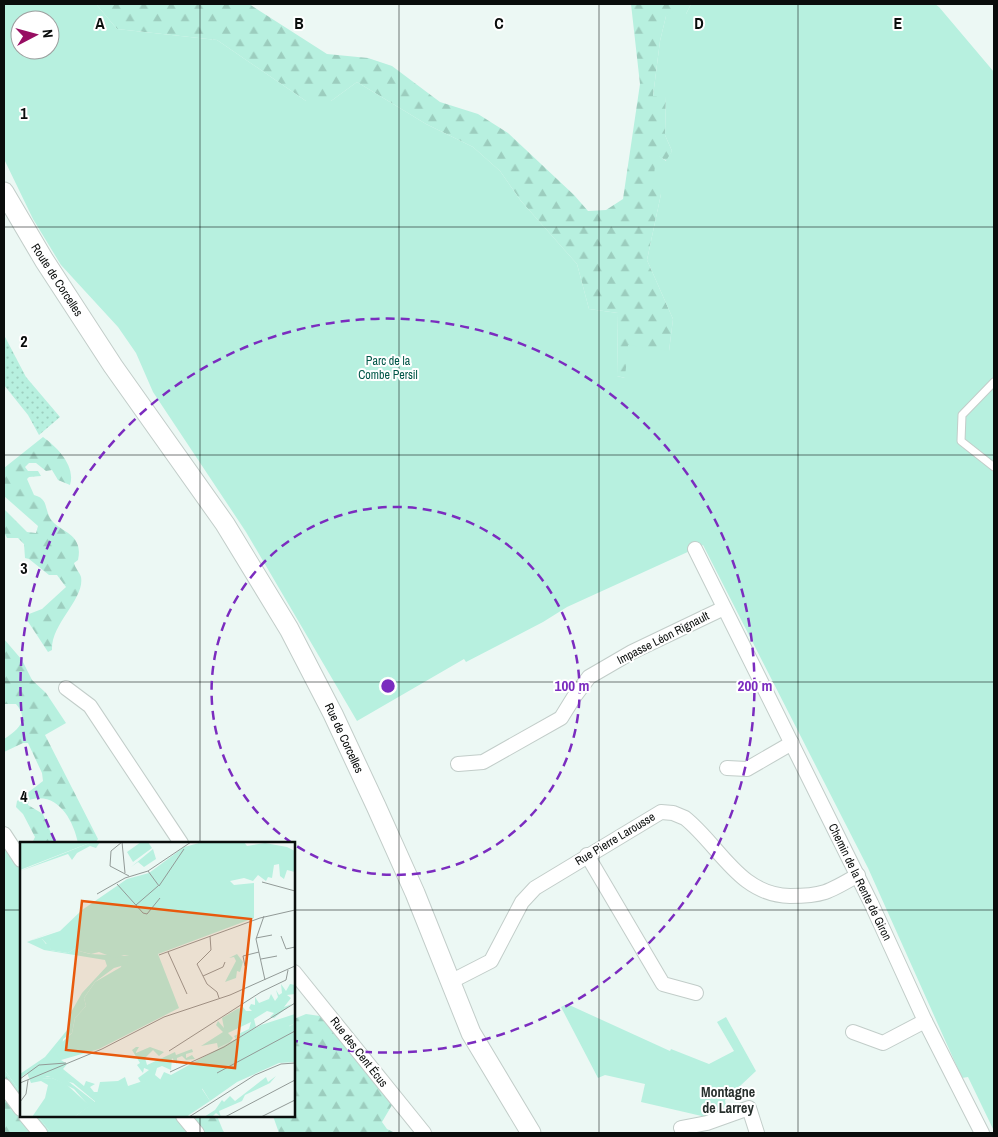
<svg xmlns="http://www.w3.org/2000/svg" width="998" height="1137" viewBox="0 0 998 1137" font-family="'Archivo Narrow',sans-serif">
	<defs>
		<pattern id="grass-dots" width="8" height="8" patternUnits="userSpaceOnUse" patternTransform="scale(1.25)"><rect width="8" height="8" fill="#b7f0df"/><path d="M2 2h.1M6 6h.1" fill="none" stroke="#9ccdbe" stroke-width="1.8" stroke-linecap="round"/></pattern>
		<pattern id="forest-firs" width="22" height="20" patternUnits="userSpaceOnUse" patternTransform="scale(1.25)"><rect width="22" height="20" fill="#b7f0df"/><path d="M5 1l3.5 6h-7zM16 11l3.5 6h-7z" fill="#9ccdbe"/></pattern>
	</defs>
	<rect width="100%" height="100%" fill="#ecf8f4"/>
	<polygon fill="url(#grass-dots)" points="4,335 26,377 60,417 39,435 28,415 4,385"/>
	<g fill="url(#forest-firs)">
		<polygon points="96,4 249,4 327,54 368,58 392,66 440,102 478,114 508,133 574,195 588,211 606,210 623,199 640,84 631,4 691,4 686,14 666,16 660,41 653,96 666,96 665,135 672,151 667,161 656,155 661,194 647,260 673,319 669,351 625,378 617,376 618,313 589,309 577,264 521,201 500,171 473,147 426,124 357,82 331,101 306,101 217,40 117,29"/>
		<path d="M43 437C57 447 76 466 70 485L58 480 52 470 46 471 36 463H29L25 467 28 471H38L41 476 29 477 27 479 34 495C48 499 44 506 50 518 59 533 84 532 78 560L74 563C75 568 80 573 81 577 85 599 51 623 52 650L48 652 27 620 29 614 42 609 66 587 57 575H49L29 559 25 558 24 544 18 538H7L4 532V509L27 532 36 533 38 526 4 496V468Z"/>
		<path d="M4 639 22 660 32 680 46 693 66 723 45 735 98 839 95 843H78C73 819 57 791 29 800L28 805 43 814 55 843H32L35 837 23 814 16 807 17 801 43 781 42 773 28 743H23L4 752V739C18 730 30 720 16 704H4Z"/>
		<polygon points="306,1014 320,1016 392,1105 382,1122 387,1129 395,1133 279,1133 273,1116 294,1116 294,1019"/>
		<polygon points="4,1069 21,1093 21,1116 38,1116 51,1133 4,1133"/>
		<polygon points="195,1116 217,1116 224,1133 203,1133 195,1122"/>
	</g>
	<g fill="#b7f0df" fill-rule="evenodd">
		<path d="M4 4H96L117 29 217 40 306 101H331L357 82 426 124 473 147 500 171 521 201 577 264 589 309 618 313 617 376 625 378 628 345 669 351 673 319 647 260 661 194 653 187 656 154 666 161 672 151 665 135 666 96H653L660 41 666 16 676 10 686 14 691 4H935L939 7 994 72V1131L968 1077 962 1078 868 868 703 545 567 607 543 622 466 662 464 659 357 721 246 532 153 392 136 353 118 327 61 265 33 219 4 159ZM20 20H50V50H20Z"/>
		<polygon points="4,845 21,871 21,1093 4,1069"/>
		<polygon points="567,1004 670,1051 671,1049 709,1064 734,1051 717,1022 726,1017 756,1071 725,1100 726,1106 720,1113 706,1117 641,1102 645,1084 605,1075 598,1078 561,1007"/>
		<polygon points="38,1116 177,1116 190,1133 51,1133"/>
	</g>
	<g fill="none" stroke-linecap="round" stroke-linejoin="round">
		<defs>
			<polyline id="service" points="994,382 962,415 961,441 994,467"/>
			<g id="minor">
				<polyline points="695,549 871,903 925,1021 982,1133"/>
				<polyline points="66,688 90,706 181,843"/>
				<polyline points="458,764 483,762 561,718 574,697 589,677 632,652 724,608"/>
				<polyline points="727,768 747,769 792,743"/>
				<polyline points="4,834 21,860"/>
				<polyline points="587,855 663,984 696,993"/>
				<polyline points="294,972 424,1133"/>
				<path d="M450 982 491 961 522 902 535 888 661 812 673 813 685 818C720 846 739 895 790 896 823 896 829 892 858 875"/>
				<polyline points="853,1032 883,1043 925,1021"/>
				<polyline points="4,1086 21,1109"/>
				<polyline points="26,1116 40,1133"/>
				<polyline points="183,1116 197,1133"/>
				<polyline points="681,1128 707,1123 749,1108 757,1133"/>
			</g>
			<polyline id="secondary" points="4,192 44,260 113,366 225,524 289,629 333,714 376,806 415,893 471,1033 531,1133"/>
		</defs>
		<use href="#service" stroke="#c2cdc9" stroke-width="9"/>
		<use href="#minor" stroke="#c2cdc9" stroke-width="16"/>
		<use href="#secondary" stroke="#c2cdc9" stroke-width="21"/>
		<use href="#service" stroke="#fff" stroke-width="7"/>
		<use href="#minor" stroke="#fff" stroke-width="14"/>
		<use href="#secondary" stroke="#fff" stroke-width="19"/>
	</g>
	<path fill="none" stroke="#0a0d0c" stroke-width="1" stroke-opacity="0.55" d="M200 4V843M399 4V1133M599 4V1133M798 4V1133M4 227H994M4 455H994M4 682H994M4 910H21M294 910H994M200 1116V1133"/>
	<g fill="none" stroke="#7b2cbf" stroke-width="2.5" stroke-dasharray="9 6">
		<path d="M292 843A184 184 0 1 1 295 845"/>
		<path d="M55 841A367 367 0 1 1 296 1041"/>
	</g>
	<g text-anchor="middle" stroke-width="4" stroke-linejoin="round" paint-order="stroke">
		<g font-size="12" fill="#0a0d0c" stroke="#fff">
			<text transform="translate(57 280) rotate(57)" y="4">Route de Corcelles</text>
			<text transform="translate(663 638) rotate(-27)" y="4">Impasse Léon Rignault</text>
			<text transform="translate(344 738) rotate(65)" y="4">Rue de Corcelles</text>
			<text transform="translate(615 839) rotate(-31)" y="4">Rue Pierre Larousse</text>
			<text transform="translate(860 882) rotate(64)" y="4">Chemin de la Rente de Giron</text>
			<text transform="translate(359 1052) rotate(52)" y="4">Rue des Cent Écus</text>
		</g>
		<g font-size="12" fill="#005647" stroke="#fff">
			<text x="388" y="365">Parc de la<tspan x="388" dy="14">Combe Persil</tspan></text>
		</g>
		<g font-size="14" font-weight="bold" fill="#272f2c" stroke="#fff">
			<text x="728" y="1097">Montagne<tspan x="728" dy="16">de Larrey</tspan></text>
		</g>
	</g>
	<g transform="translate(20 842)">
		<rect width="275" height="275" fill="#ecf8f4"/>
		<path d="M72 0H80L76 6 70 4 57 11 52 18 48 12 0 29ZM39 87 10 99 22 97 26 102 31 97 34 98 30 108 48 111 57 105 59 109 70 112 109 114 112 121 94 126 75 140 64 156 66 164 55 176 52 191 43 197 41 218 47 222 43 227 64 244 66 239 75 242 70 245 74 250H79L77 261 53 241 27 234 21 237 32 236 46 242 70 264 54 275H12L25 256 28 243 21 239 11 241 7 231 0 236V232L25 215 48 187 50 172 62 151 87 124 85 118 24 108 7 100ZM261 142 266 149 270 142 275 143V152L267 153 271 156 264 165 272 162 254 176 250 175 254 171 247 169 234 177 236 185 216 197 214 194 229 187 231 180 208 191 213 196 210 200 198 206 197 201 181 204 203 190 196 183 198 179 204 186 202 176 217 167 223 165 226 169H232L229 166 231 162 235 163V155L239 161 249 157 251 152 255 159 258 155 256 148 259 153 262 151ZM275 181V220L259 221 217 240 190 259 182 246 57 275 160 247ZM116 205H119L116 210V211L130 205 144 210 139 214 133 208 125 216 127 223 155 210 156 213 172 207 173 210 166 212V216L172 213 175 217 166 218 162 214 157 216V222L152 216 151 228 142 224 137 226 135 233 141 238 139 241 122 242 118 236 129 228 124 226 123 231 117 223 120 221 112 208ZM256 234 250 241 225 253 222 259 199 269 201 275 196 271 192 275H184L195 268 202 258 204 260 210 254 215 259 246 235 248 240Z" fill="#b7f0df"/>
		<path d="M0 0H72L0 28ZM121 0H128L132 6 113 20 107 10ZM183 0H224L227 4 245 1 267 5 275 9V30L267 28 264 37 260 34 259 22 254 23 252 36 248 35 246 39 238 33 233 39 224 36 210 39 214 43 234 41V76L138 112 159 166 79 207 41 218 35 211 38 204 52 191 55 176 66 164 64 156 75 140 101 125 102 121H112L107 120 109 114 104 113 95 116 79 110 71 112 59 109 57 105 48 111 30 108 31 97 28 103 22 97 14 102 10 99 40 89 62 68 107 37 129 31 164 5ZM133 7 136 17 124 25 118 20 111 25ZM217 112 223 120 220 130 217 129 216 136 205 140 216 119 214 115 209 116ZM275 172V181L269 184 271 189 197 229 198 233 182 247 190 259 166 275H54L69 264 54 247 32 236 11 238 20 234 44 236 75 260 80 240 98 239 105 235 108 244 132 236 134 240 140 238 144 230 151 233 241 183Z" fill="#b7f0df"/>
		<path fill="none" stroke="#929a97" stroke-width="1" d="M102 0 91 9 90 24 109 34M102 0 105 31M128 29 139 44 164 7M242 40 275 49M97 42 123 71 127 72 140 56M77 52 105 36 128 29 171 0M116 63 138 44M244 74 236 97 245 138M190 94 191 108 177 122 187 142 197 150 199 156M261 94 266 107 275 105M236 96 252 93M148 110 167 152M139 113 240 76 275 68M241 117 257 114M225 124 223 114 239 110M183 134 203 125 205 120M149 209 241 150 266 138 268 128M150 230 204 205 275 161M197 231 275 189M0 237 19 223 46 221M0 241 82 207 144 175 210 153 275 124M0 260 6 252 8 238M169 275 235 233 261 222 275 221M205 275 275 238M241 275 275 258"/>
		<path fill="#e8590c" fill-opacity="0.15" stroke="#e8590c" stroke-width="2.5" d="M62 59 231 77 215 226 46 208Z"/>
		<rect width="275" height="275" fill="none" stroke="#0a0d0c" stroke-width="2.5"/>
	</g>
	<g font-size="16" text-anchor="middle" font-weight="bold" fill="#0a0d0c" stroke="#fff" stroke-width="4" stroke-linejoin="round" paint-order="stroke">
		<text x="100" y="29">A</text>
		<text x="299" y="29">B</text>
		<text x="499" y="29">C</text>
		<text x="699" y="29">D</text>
		<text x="898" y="29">E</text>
		<text x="24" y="119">1</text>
		<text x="24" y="347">2</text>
		<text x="24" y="574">3</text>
		<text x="24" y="802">4</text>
	</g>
	<circle cx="388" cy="686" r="8" fill="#7b2cbf" stroke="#fff" stroke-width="2.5"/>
	<g font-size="15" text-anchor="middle" font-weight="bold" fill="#7b2cbf" stroke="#fff" stroke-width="4" stroke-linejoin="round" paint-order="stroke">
		<text x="572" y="691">100 m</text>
		<text x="755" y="691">200 m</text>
	</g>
	<rect width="998" height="1137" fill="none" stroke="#0a0d0c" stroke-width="10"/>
	<g transform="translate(35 35) rotate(84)"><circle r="24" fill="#ffffff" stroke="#9d9e9e"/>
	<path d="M0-4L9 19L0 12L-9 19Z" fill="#970d62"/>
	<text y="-8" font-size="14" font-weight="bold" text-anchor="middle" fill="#0a0d0c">N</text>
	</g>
</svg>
